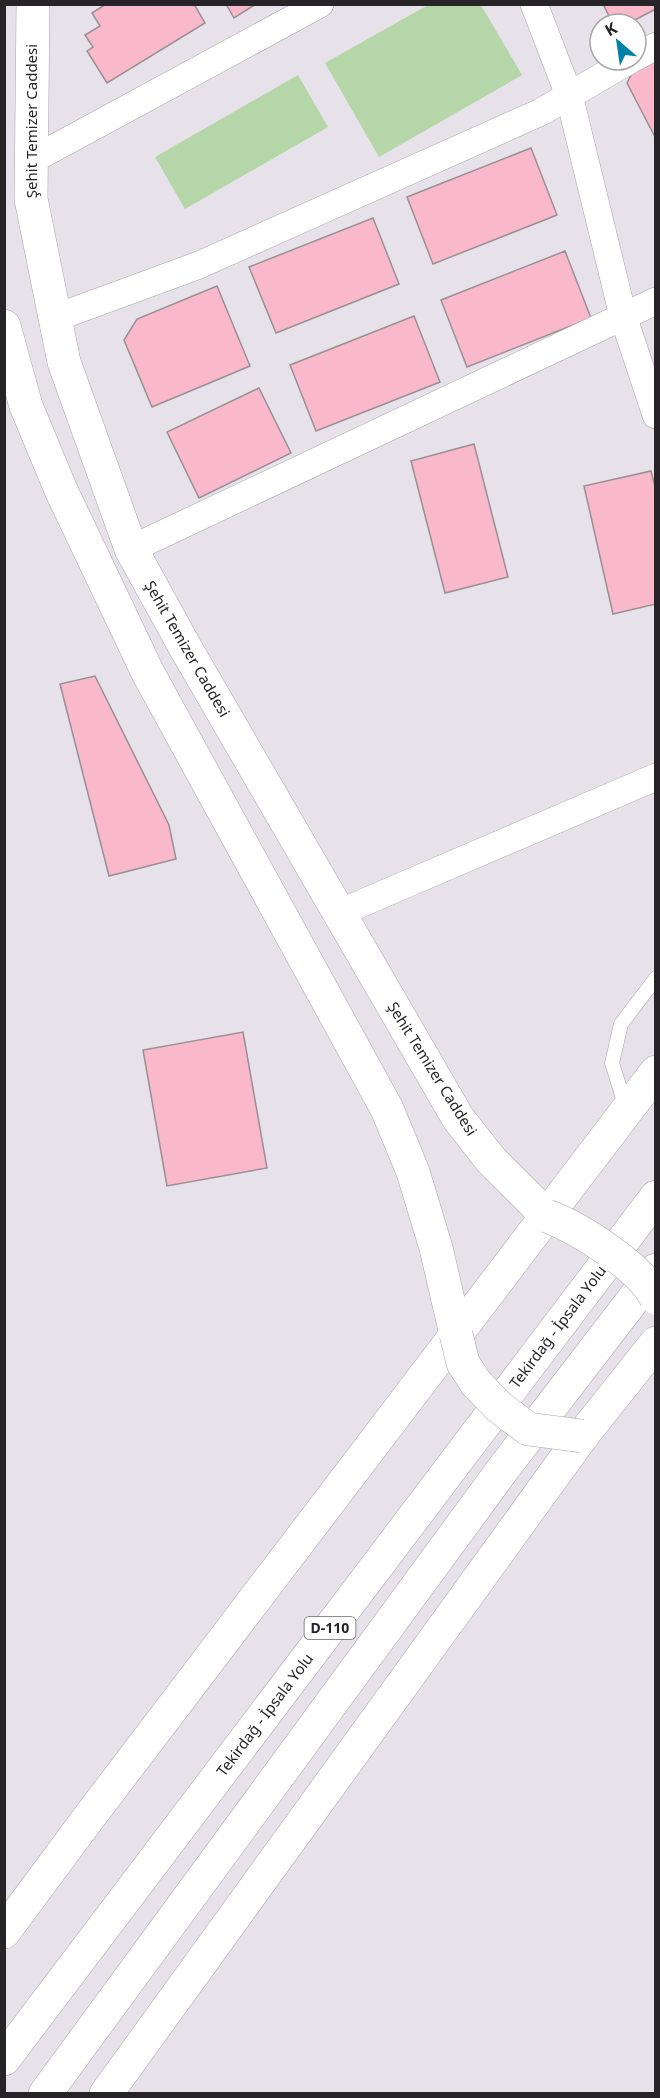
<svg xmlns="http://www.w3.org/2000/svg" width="660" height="2098" viewBox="0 0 660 2098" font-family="'Noto Sans',sans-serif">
	<rect width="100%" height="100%" fill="#e7e2e9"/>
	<g fill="#b5d6a9">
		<polygon points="428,5 481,5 522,75 379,157 325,63"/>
		<polygon points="298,75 328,127 185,209 155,157"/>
	</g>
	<g fill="#fab8cc" stroke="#989092" stroke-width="1.5">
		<polygon points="106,4 194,4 205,23 107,83 87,51 93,47 85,35 100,26 92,13"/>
		<polygon points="226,4 256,4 234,18"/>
		<polygon points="603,4 656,4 656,9 627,24 613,24"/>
		<polygon points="656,61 656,139 627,83 632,73"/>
		<polygon points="531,148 557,215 433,264 407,197"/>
		<polygon points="373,218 399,284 276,333 249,267"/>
		<polygon points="565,251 591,318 467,367 441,300"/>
		<polygon points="217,286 250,366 152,407 124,340 137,319"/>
		<polygon points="414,316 440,382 316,431 290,365"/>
		<polygon points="259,388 291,453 199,498 167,432"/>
		<polygon points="474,444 508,577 445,593 411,461"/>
		<polygon points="651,471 656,491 656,604 613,614 584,486"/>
		<polygon points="95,676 169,825 176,859 109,876 60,684"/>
		<polygon points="243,1032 267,1168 167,1186 143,1050"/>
	</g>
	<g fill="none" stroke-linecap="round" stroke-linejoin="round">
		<defs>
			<polyline id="service" points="626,1108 612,1063 621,1024 656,978"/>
			<g id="minor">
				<polyline points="534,4 569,95 623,316 656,415"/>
				<polyline points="636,57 656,46"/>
				<polyline points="32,160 320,4"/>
				<polyline points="55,318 199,265 541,112 630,60"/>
				<polyline points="131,549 656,301"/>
				<polyline points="339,913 656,777"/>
			</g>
			<g id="secondary">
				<polyline points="33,4 31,199 64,362 131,549 185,647 458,1118 491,1160 547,1216"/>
				<polyline points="4,326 26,406 61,490 148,673 387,1109 413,1172 436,1248 456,1334"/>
			</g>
			<g id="trunk">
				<polyline points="4,1932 87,1820 656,1072"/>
				<polyline points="4,2059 656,1197"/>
				<polyline points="45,2094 503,1469 656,1270"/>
				<polyline points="106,2094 582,1436 656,1343"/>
			</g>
		</defs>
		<use href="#service" stroke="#a7a3a9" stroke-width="15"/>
		<use href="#minor" stroke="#a7a3a9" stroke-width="28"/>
		<use href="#secondary" stroke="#a7a3a9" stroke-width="34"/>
		<use href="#trunk" stroke="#a7a3a9" stroke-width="34"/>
		<use href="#service" stroke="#fff" stroke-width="14"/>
		<use href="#minor" stroke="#fff" stroke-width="27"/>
		<use href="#secondary" stroke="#fff" stroke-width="33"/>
		<use href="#trunk" stroke="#fff" stroke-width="33"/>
		<defs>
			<g id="trunk-bridge">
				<path d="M547 1216C579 1228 641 1267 656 1298"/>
				<polyline points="456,1334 463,1363 476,1383 499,1407 528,1429 582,1436"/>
			</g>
		</defs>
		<use href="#trunk-bridge" stroke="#a7a3a9" stroke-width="34" stroke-linecap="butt"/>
		<use href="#trunk-bridge" stroke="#fff" stroke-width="33"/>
	</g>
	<g text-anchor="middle" stroke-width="4.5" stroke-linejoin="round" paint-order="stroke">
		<rect fill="#fff" stroke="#676668" stroke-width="1.5" x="304.5" y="1617" width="51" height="22" rx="4.5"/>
		<g font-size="14" font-weight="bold" fill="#262427">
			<text x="330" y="1633">D-110</text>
		</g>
		<g font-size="15" fill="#262427" stroke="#fff">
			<text transform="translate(32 121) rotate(-90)" y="5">Şehit Temizer Caddesi</text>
			<text transform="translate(187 649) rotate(60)" y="5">Şehit Temizer Caddesi</text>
			<text transform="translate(432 1069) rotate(58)" y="5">Şehit Temizer Caddesi</text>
			<text transform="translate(558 1327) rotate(-53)" y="5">Tekirdağ - İpsala Yolu</text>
			<text transform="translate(265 1715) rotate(-53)" y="5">Tekirdağ - İpsala Yolu</text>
		</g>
	</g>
	<rect width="660" height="2098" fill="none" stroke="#262427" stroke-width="12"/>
	<g transform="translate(618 42) rotate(331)"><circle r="28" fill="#ffffff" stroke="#a8a7a9" stroke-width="1.5"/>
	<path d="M0-4.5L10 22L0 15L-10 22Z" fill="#0082a6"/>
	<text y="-9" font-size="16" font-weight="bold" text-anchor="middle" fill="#262427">K</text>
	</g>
</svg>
